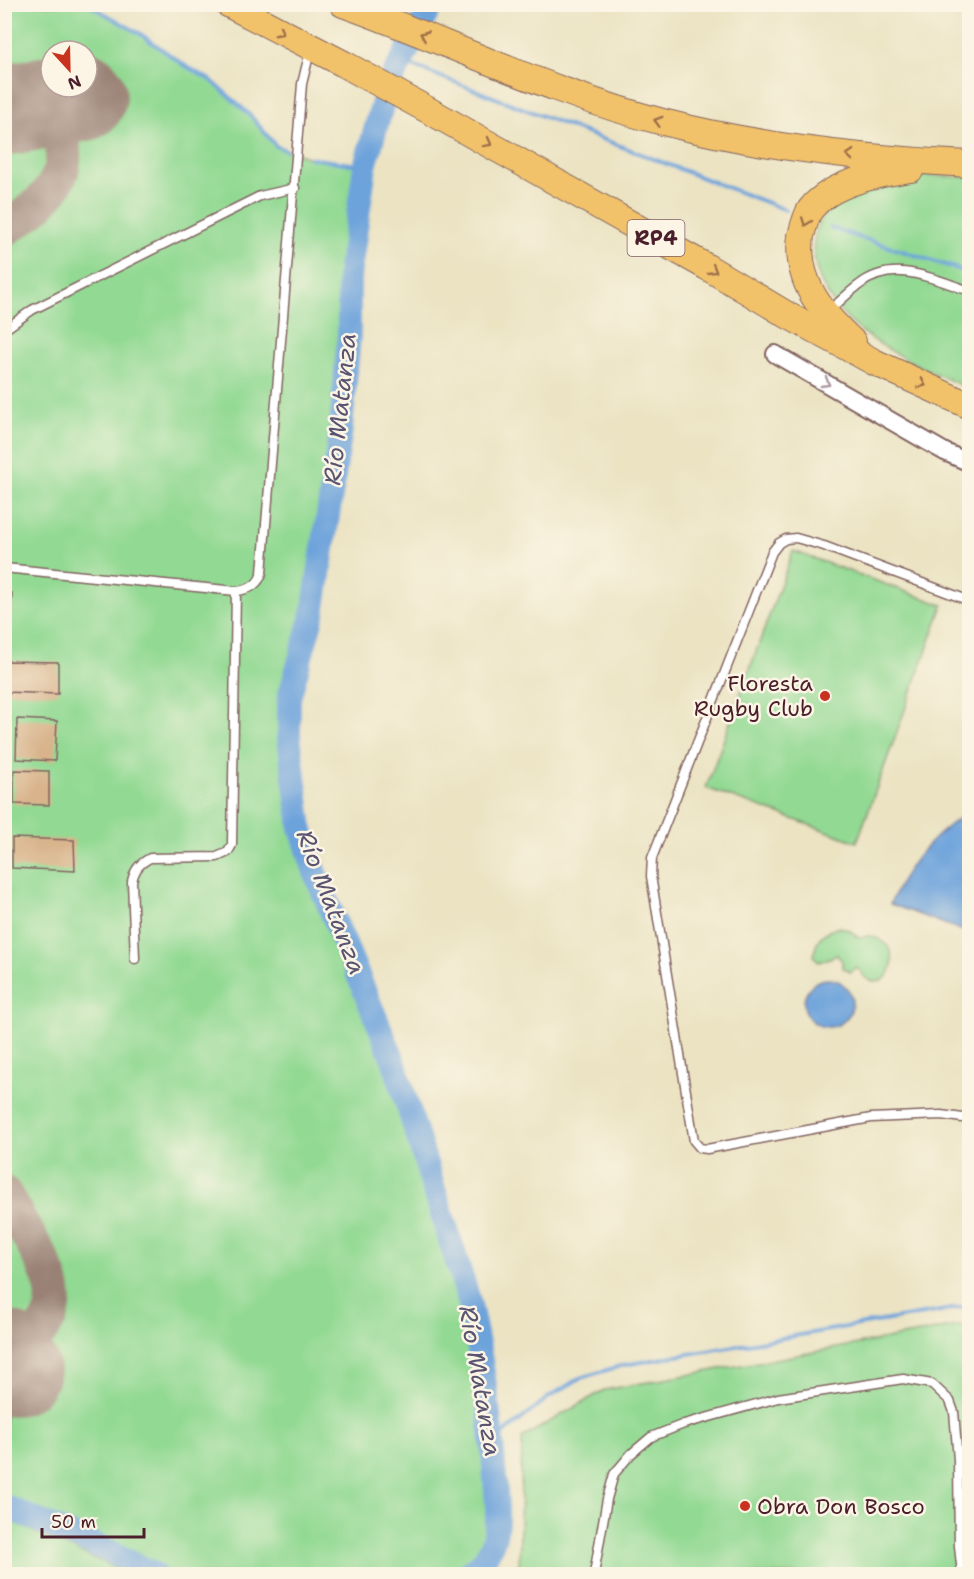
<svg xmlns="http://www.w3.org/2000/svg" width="974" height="1579" viewBox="0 0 974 1579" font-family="'Shantell Sans',sans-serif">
	<rect width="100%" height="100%" fill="#fcf5e5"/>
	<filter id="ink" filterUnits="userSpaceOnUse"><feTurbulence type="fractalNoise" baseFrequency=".0167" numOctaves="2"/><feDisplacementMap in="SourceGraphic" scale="12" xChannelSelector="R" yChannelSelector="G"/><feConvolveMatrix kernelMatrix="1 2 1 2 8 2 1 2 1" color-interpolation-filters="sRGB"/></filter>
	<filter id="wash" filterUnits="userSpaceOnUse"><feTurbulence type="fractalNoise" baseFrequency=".008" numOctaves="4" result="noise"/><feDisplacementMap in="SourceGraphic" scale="24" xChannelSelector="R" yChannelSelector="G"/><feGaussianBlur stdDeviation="1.35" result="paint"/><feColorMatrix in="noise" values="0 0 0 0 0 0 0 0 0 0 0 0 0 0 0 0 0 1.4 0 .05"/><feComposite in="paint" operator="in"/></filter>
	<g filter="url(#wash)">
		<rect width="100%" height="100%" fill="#ebe3c2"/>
		<g fill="#92d993" stroke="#6e7c5f" stroke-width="1.5" fill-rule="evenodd">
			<path d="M5 5H88L139 33 184 65 212 81 250 115 276 146 310 158 365 166 349 277V336L341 429 313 614 289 698V739L301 828 316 875 393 1059 468 1297C482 1356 491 1418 495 1479 496 1496 499 1514 496 1530 493 1549 483 1565 466 1574H154L111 1552 5 1506ZM51 51H87V87H51Z"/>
			<path d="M922 176 969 177V389C929 370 888 354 854 325 821 296 794 243 833 206 855 185 893 181 922 176Z"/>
			<polygon points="793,551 943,605 857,842 706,788"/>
			<path d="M840 927 849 930 859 938C863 938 865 936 868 936 873 936 878 938 882 941 903 954 889 990 869 980 863 978 862 971 856 967L850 972 843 968 842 961 837 955 819 962 814 956C816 938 822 932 840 927Z"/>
			<polygon points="969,1324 969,1574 519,1574 522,1438 604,1390"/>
			<polygon points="4,1518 129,1574 5,1574"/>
		</g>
		<g fill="#6da3db" stroke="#5c6183" stroke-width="1.5">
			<path d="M959 818 969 834V933L890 904C906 867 927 841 959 818Z"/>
			<circle cx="828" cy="1003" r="24"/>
		</g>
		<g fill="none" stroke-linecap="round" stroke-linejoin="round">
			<g stroke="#6da3db" stroke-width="4">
				<polyline points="88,4 139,33 184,65 212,81 250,115 276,146 286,150"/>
				<polyline points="400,61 786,210"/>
				<polyline points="310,158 365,166"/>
				<polyline points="831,228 970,273"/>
				<polyline points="493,1442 549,1397 580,1378 624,1365 970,1306"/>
			</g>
			<g stroke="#6da3db" stroke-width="24">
				<path d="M432 4 387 88 365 166 349 277V336L341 429 313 614 289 698V739L301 828 316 875 393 1059 468 1297C482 1356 491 1418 495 1479 496 1496 499 1514 496 1530 493 1549 483 1565 466 1574"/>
				<polyline points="4,1506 111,1552 154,1574"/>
			</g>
			<g stroke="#9a8176" stroke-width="36">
				<path d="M4 229C29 214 60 192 63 161 64 141 60 121 57 101"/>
				<path d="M4 1194C15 1213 26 1232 37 1251 68 1305 55 1325 6 1359"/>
			</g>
			<g stroke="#9a8176" stroke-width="92">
				<polyline points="4,110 81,96"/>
				<polyline points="4,1356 14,1370"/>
			</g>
		</g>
		<g id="blocks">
			<g fill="#d8b38b">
				<polygon points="4,592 12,593 11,615 4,615"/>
				<polygon points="4,661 58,662 58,694 4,692"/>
				<polygon points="17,719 57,721 55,761 16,759"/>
				<polygon points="14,770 49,771 49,805 14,804"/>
				<polygon points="12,838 74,840 75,871 12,868"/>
			</g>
		</g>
	</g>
	<g filter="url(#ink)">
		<use href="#blocks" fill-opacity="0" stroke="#826460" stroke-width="1.5"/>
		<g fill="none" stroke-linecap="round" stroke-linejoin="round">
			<defs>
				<g id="lane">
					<path d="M828 312C838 303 848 293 859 285 894 258 933 279 970 291"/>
					<polyline points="4,330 32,310 260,196 295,188"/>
					<path d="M4 568 236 591C248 590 258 586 262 573L302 84 310 51"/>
					<polyline points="970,601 824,546 796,538 786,539 779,543 772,552 652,858 651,876 694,1141 700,1148 707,1149 871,1118 941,1115 970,1119"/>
					<path d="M135 959 132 881C135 869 139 864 150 858L217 857 228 852 232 845 236 591"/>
					<polyline points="594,1574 607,1499 614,1474 631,1454 651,1437 684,1424 778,1398 903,1379 932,1384 950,1401 954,1412 958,1460 959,1546 962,1574"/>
				</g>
				<polyline id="street" points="775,354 945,452 970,463"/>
				<g id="primary">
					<polyline points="228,4 344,64 437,115 707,267 789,316 874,362 970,406"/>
					<path d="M343 4C450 42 553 94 663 122 763 148 867 159 970 164"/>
					<path d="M853 342C822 313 795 282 801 236 803 228 806 216 810 210 831 182 879 174 911 169"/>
				</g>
			</defs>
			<use href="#lane" stroke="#826460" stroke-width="11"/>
			<use href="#street" stroke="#826460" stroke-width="20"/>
			<use href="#primary" stroke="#826460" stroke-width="28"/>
			<use href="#lane" stroke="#fff" stroke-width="8"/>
			<use href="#street" stroke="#fff" stroke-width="16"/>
			<use href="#primary" stroke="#f2c26a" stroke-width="26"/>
		</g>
		<defs><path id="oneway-chevron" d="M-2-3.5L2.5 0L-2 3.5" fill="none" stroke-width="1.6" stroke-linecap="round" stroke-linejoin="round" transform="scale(1.5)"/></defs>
		<g stroke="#9e704a">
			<use href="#oneway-chevron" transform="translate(280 32) rotate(28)"/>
			<use href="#oneway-chevron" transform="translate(424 35) rotate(-158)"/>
			<use href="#oneway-chevron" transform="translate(658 121) rotate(-164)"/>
			<use href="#oneway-chevron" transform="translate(488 143) rotate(29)"/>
			<use href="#oneway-chevron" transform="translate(850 155) rotate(-175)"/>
			<use href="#oneway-chevron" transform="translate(806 222) rotate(110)"/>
			<use href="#oneway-chevron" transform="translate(713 270) rotate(31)"/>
			<use href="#oneway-chevron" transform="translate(922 384) rotate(25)"/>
		</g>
		<use stroke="#ae9aa0" href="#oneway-chevron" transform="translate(826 383) rotate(30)"/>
	</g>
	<g fill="#c8321e" stroke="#fcf5e5" stroke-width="2">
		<circle cx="825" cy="696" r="6"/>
		<circle cx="745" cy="1506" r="6"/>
	</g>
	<g text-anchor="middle" stroke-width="5" stroke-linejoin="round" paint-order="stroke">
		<rect fill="#fcf5e5" stroke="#7f5f63" stroke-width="1.5" x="627.5" y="220" width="57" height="36" rx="4.5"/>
		<g font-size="21" font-weight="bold" fill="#4a1f2b">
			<text x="656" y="245">RP4</text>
		</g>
		<g font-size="22" fill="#4a1f2b" stroke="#fcf5e5" text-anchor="end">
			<text x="813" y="691">Floresta<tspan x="813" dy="25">Rugby Club</tspan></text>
			<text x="757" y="1514" text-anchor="start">Obra Don Bosco</text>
		</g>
		<g font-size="24" font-style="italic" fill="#585471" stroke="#fcf5e5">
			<text transform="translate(340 409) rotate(-84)" y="8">Río Matanza</text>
			<text transform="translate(331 902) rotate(69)" y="8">Río Matanza</text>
			<text transform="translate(480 1381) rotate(80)" y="8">Río Matanza</text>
		</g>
	</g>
	<rect width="974" height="1579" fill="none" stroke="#fcf5e5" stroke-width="24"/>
	<g transform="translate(69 69) rotate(158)"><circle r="28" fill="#fcf5e5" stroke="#b59f9b" stroke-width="1.5"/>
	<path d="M0-4.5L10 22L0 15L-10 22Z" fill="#c8321e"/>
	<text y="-9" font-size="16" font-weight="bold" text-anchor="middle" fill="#4a1f2b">N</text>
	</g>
	<path d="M42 1528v9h102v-9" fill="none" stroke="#4a1f2b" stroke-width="3"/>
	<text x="51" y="1528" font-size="18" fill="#4a1f2b" stroke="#fcf5e5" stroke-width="4.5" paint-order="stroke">50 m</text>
</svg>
